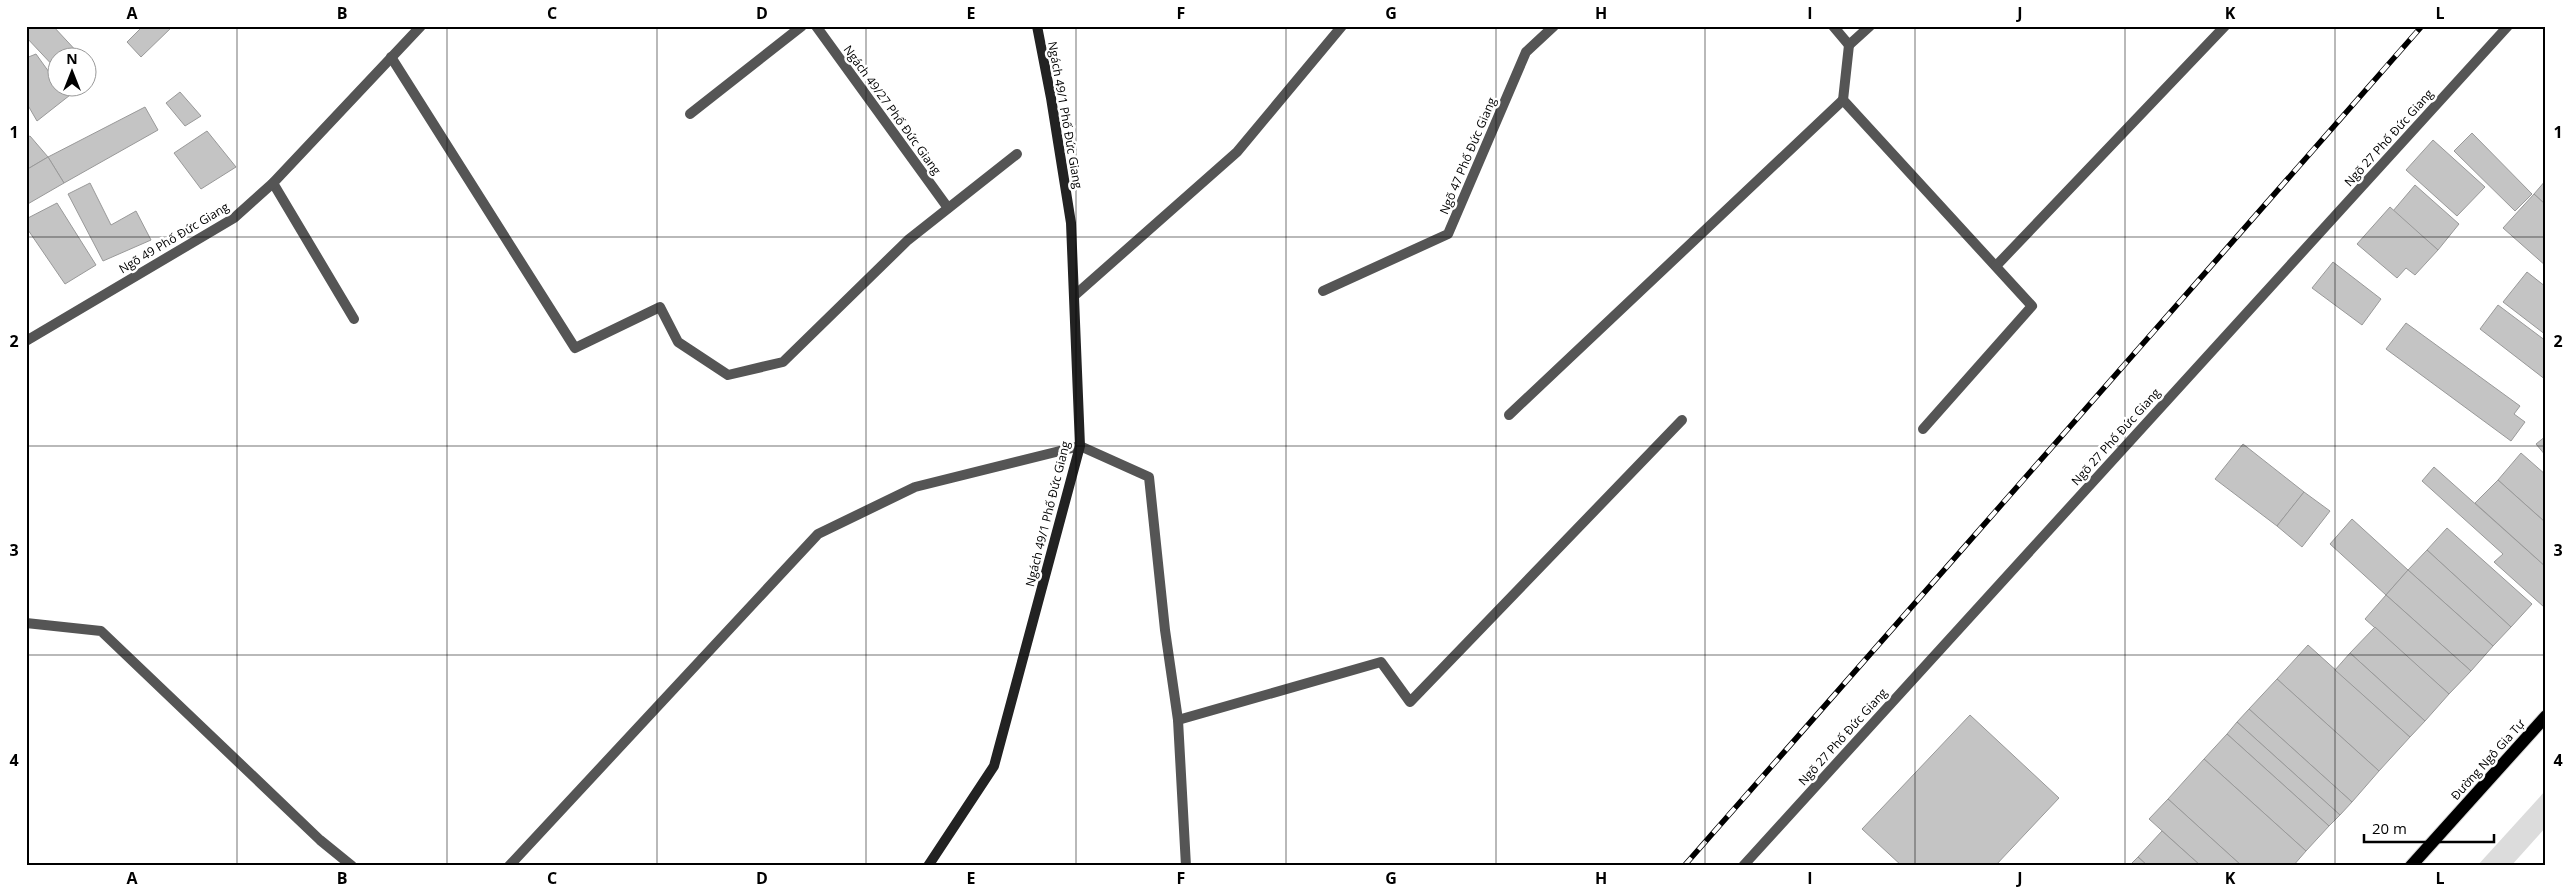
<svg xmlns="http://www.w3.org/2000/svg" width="2572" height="892" viewBox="0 0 2572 892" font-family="'Open Sans',sans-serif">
	<rect width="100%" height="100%" fill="#fff"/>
	<polygon fill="#dcdcdc" points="2546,790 2546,827 2511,866 2477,866"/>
	<g fill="#c4c4c4" stroke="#999">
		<polygon points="26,26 53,26 80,55 76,58 58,58 57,70 26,37"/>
		<polygon points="143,26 173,26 141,57 127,42"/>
		<polygon points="36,54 54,79 58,77 58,88 79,88 37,121 26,102 26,58"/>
		<polygon points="180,92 201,116 185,126 166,103"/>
		<polygon points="145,107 158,130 64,183 48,157"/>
		<polygon points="207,131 236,167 201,189 174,153"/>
		<polygon points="2472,133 2532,194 2515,211 2454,151"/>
		<polygon points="30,136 48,157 26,170 26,138"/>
		<polygon points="2433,140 2485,187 2457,216 2406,170"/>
		<polygon points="48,157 64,183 26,205 26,170"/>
		<polygon points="2546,180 2546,205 2534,194"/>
		<polygon points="90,183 111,225 136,211 151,240 103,261 68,194"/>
		<polygon points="2415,185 2459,224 2438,250 2393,211"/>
		<polygon points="2534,194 2546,205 2546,266 2503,228"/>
		<polygon points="57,203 96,265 65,284 26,227 26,219"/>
		<polygon points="2390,207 2438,250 2415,275 2406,268 2397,278 2357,244"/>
		<polygon points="2333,262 2381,299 2362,325 2312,288"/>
		<polygon points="2527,272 2546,287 2546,335 2503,302"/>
		<polygon points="2498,305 2546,341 2546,380 2480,329"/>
		<polygon points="2406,323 2520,406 2514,414 2525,422 2511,441 2386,349"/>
		<polygon points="2546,436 2546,456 2536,444"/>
		<polygon points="2243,444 2304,492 2277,526 2215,479"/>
		<polygon points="2521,453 2546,475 2546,519 2544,521 2498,480"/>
		<polygon points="2434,467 2546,567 2546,605 2544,607 2494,562 2503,554 2422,481"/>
		<polygon points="2498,480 2546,523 2546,567 2475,503"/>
		<polygon points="2304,492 2330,511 2302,547 2277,526"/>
		<polygon points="2352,519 2408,570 2386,595 2330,544"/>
		<polygon points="2447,528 2532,604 2511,627 2427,550"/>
		<polygon points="2427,550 2511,627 2493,646 2408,570"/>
		<polygon points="2408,570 2493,646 2471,671 2386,595"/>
		<polygon points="2386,595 2471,671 2449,694 2365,619"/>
		<polygon points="2375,627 2449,694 2425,721 2350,653"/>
		<polygon points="2308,645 2410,737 2379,771 2277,679"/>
		<polygon points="2350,653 2425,721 2410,737 2335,670"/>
		<polygon points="2277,679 2379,771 2352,802 2249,709"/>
		<polygon points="2249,709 2352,802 2340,815 2237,722"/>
		<polygon points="1970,715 2059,798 1995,866 1902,866 1862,829"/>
		<polygon points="2237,722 2340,815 2329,826 2227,734"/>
		<polygon points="2227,734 2329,826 2306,851 2204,759"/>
		<polygon points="2204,759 2306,851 2293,866 2242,866 2168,799"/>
		<polygon points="2168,799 2242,866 2201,866 2149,819"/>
		<polygon points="2162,831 2201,866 2148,866 2138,857"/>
		<polygon points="2138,857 2148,866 2129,866"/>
	</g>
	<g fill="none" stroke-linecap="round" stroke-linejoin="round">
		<defs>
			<polyline id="primary" points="2411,866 2546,716"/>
		</defs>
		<use href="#primary" stroke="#dbdbdb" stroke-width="14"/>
		<g stroke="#555" stroke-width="10">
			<polyline points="391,57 575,348 660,307 678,342 728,375 783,362 908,240 1017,154"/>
			<polyline points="690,114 802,26"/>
			<polyline points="1074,296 1237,152 1342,26"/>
		</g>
		<g stroke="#555" stroke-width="10">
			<polyline points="816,26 948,208"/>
			<polyline points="1833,26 1849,45 1870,26"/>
			<polyline points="1849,45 1843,100 2032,306 1923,429"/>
			<polyline points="273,183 354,319"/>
			<polyline points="1996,266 2225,26"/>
			<polyline points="1323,291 1448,234 1526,52 1554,26"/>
			<polyline points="26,341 234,218 273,183 421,26"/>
			<polyline points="1509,415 1843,100"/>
			<polyline points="26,623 101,631 320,840 352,866"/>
			<polyline points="1178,720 1381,662 1410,702 1682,420"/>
			<polyline points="509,866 818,534 915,487 1080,446 1149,477 1165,630 1178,720 1186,866"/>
			<polyline points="1743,866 2508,26"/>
		</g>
		<polyline stroke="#222" stroke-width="10" points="928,866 994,766 1080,446 1071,223 1051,98 1037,26"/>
		<use href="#primary" stroke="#000" stroke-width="12"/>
		<defs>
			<polyline id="rail" points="1684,866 2422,26"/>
		</defs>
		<use href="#rail" stroke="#000" stroke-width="5.5"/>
		<use href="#rail" stroke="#fff" stroke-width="4" stroke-dasharray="11" stroke-linecap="butt"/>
	</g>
	<path fill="none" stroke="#000" stroke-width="1" stroke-opacity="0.55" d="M237 26V866M447 26V866M657 26V866M866 26V866M1076 26V866M1286 26V866M1496 26V866M1705 26V866M1915 26V866M2125 26V866M2335 26V866M26 237H2546M26 446H2546M26 655H2546"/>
	<g text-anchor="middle" stroke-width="5" stroke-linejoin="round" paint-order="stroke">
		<g font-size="12" fill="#000" stroke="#fff">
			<text transform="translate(892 110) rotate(54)" y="4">Ngách 49/27 Phố Đức Giang</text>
			<text transform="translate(1065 115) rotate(80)" y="4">Ngách 49/1 Phố Đức Giang</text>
			<text transform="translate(2389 138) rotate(-48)" y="4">Ngõ 27 Phố Đức Giang</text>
			<text transform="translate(1468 156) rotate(-67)" y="4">Ngõ 47 Phố Đức Giang</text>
			<text transform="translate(174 238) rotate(-31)" y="4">Ngõ 49 Phố Đức Giang</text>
			<text transform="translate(2116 437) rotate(-48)" y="4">Ngõ 27 Phố Đức Giang</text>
			<text transform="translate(1048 514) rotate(-76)" y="4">Ngách 49/1 Phố Đức Giang</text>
			<text transform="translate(1843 737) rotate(-48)" y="4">Ngõ 27 Phố Đức Giang</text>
			<text transform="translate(2488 760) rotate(-48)" y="4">Đường Ngô Gia Tự</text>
		</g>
	</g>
	<rect width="2572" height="892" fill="none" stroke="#ffffff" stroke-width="55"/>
	<g transform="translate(72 72)"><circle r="24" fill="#ffffff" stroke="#999999"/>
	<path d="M0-4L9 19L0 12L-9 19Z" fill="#000000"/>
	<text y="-8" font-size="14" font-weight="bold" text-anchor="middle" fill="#000000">N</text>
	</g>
	<path d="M2364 834v8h130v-8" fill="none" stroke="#000000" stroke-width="2.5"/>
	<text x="2372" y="834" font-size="15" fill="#000000" stroke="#ffffff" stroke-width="4" paint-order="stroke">20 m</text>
	<rect x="28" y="28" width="2516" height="836" fill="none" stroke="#000" stroke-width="2"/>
	<g font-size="16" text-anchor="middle" font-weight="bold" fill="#000">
		<text x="132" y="19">A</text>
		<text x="342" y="19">B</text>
		<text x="552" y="19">C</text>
		<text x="762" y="19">D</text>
		<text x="971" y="19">E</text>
		<text x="1181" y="19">F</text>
		<text x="1391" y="19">G</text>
		<text x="1601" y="19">H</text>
		<text x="1810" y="19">I</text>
		<text x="2020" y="19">J</text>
		<text x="2230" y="19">K</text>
		<text x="2440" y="19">L</text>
		<text x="14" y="138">1</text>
		<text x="2558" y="138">1</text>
		<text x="14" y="347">2</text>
		<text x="2558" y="347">2</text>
		<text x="14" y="556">3</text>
		<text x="2558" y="556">3</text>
		<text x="14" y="766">4</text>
		<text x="2558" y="766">4</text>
		<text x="132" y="884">A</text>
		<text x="342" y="884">B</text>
		<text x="552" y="884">C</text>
		<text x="762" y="884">D</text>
		<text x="971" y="884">E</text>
		<text x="1181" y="884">F</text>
		<text x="1391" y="884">G</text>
		<text x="1601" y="884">H</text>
		<text x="1810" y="884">I</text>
		<text x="2020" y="884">J</text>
		<text x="2230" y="884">K</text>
		<text x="2440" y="884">L</text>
	</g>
</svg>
